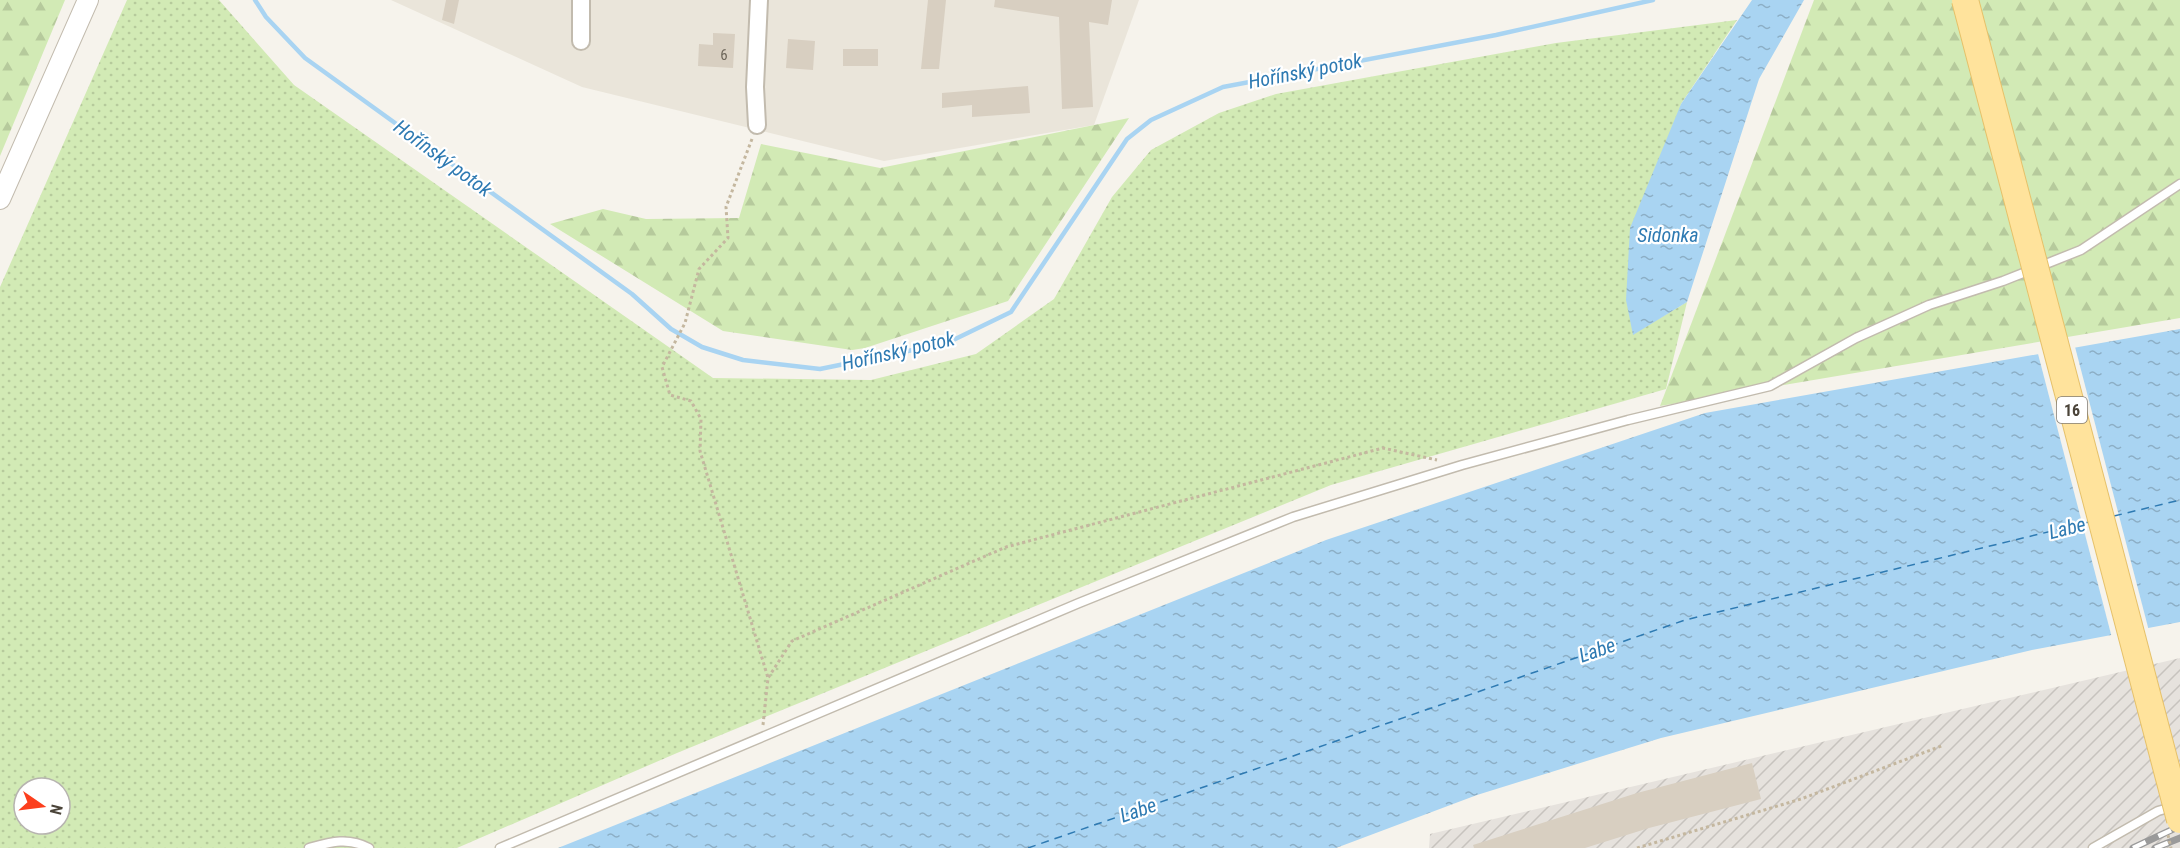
<svg xmlns="http://www.w3.org/2000/svg" width="2180" height="848" viewBox="0 0 2180 848" font-family="'Roboto Condensed',sans-serif">
	<defs>
		<pattern id="industrial-furrows" width="10" height="10" patternUnits="userSpaceOnUse" patternTransform="scale(1.5)"><rect width="10" height="10" fill="#e6e2dd"/><path d="M-1 1l2-2M0 10L10 0M9 11l2-2" fill="none" stroke="#c7c3be"/></pattern>
		<pattern id="grass-dots" width="8" height="8" patternUnits="userSpaceOnUse" patternTransform="scale(1.5)"><rect width="8" height="8" fill="#d2eab5"/><path d="M2 2h.1M6 6h.1" fill="none" stroke="#b6ca9c" stroke-width="1.8" stroke-linecap="round"/></pattern>
		<pattern id="forest-firs" width="22" height="20" patternUnits="userSpaceOnUse" patternTransform="scale(1.5)"><rect width="22" height="20" fill="#d2eab5"/><path d="M5 1l3.5 6h-7zM16 11l3.5 6h-7z" fill="#b6ca9c"/></pattern>
		<pattern id="water-ripples" width="26" height="14" patternUnits="userSpaceOnUse" patternTransform="scale(1.5)"><rect width="26" height="14" fill="#a9d4f2"/><path d="M2 4q2-2 4 0t4 0M15 11q2-2 4 0t4 0" fill="none" stroke="#8caec5"/></pattern>
	</defs>
	<rect width="100%" height="100%" fill="#f6f3ec"/>
	<polygon fill="#eae5da" points="391,0 1139,0 1094,125 884,161 582,87"/>
	<polygon fill="url(#industrial-furrows)" points="2180,658 2180,848 1429,848 1430,834"/>
	<path fill="url(#grass-dots)" fill-rule="evenodd" d="M127 0H219L294 85 713 378 871 380 976 354 1054 299 1112 197 1151 150 1219 113 1276 94 1556 43 1737 20 1681 104 1633 334 1687 302 1666 389 1331 485 677 753 457 848H0V287ZM24 788H60V824H24Z"/>
	<g fill="url(#forest-firs)">
		<polygon points="0,0 65,0 0,156"/>
		<polygon points="1814,0 2180,0 2180,318 1660,406"/>
		<polygon points="1129,118 1008,301 865,348 852,350 723,331 550,224 603,209 646,219 739,218 761,144 880,168"/>
	</g>
	<g fill="url(#water-ripples)">
		<polygon points="1752,0 1804,0 1759,79 1687,302 1633,335 1626,300 1630,228 1681,104"/>
		<polygon points="2180,329 2180,622 2032,650 1661,738 1477,795 1336,848 558,848 1326,540 1705,413"/>
	</g>
	<polygon fill="#f6f3ec" points="2074,343 2149,631 2112,638 2037,350"/>
	<g fill="none" stroke-linecap="round" stroke-linejoin="round">
		<polyline stroke="#a9d4f2" stroke-width="4.5" points="255,0 266,17 305,58 632,294 671,329 702,347 743,360 820,369 947,343 1011,312 1127,139 1151,120 1223,87 1496,35 1653,0"/>
		<g stroke="#2e7ab2" stroke-width="1.5" stroke-dasharray="8 6" stroke-linecap="butt">
			<polyline points="2114,516 2180,500"/>
			<polyline points="1028,848 1685,620 2089,522"/>
		</g>
	</g>
	<g fill="#d8cfc1">
		<polygon points="446,0 459,0 454,24 442,20"/>
		<polygon points="928,0 946,0 939,69 921,69"/>
		<polygon points="995,0 1112,0 1108,25 1089,22 1093,107 1062,109 1059,17 994,7"/>
		<polygon points="713,33 735,34 733,68 698,66 699,44 713,45"/>
		<polygon points="788,39 815,41 813,70 786,68"/>
		<rect x="843" y="49" width="35" height="17"/>
		<polygon points="1028,86 1030,113 972,117 972,105 942,108 942,93"/>
		<polygon points="1752,763 1761,799 1649,828 1585,848 1474,848 1473,845 1637,793"/>
	</g>
	<g fill="none" stroke-linecap="round" stroke-linejoin="round">
		<defs>
			<g id="service">
				<path d="M309 848C331 842 348 837 369 848"/>
				<polyline points="500,848 1079,603 1293,517 1462,465 1628,420 1770,386 1856,338 1929,305 2003,281 2081,250 2180,184"/>
				<polyline points="2093,848 2158,811 2172,807"/>
			</g>
			<g id="minor">
				<polyline points="581,41 581,0"/>
				<polyline points="757,125 755,87 759,0"/>
			</g>
			<polyline id="tertiary" points="0,199 88,0"/>
		</defs>
		<use href="#service" stroke="#c2bbae" stroke-width="11"/>
		<use href="#minor" stroke="#c2bbae" stroke-width="20"/>
		<use href="#tertiary" stroke="#c2bbae" stroke-width="22"/>
		<g stroke="#c4b79f" stroke-width="3" stroke-dasharray="3 3" stroke-linecap="butt">
			<polyline points="752,139 726,207 728,238 699,269 685,323 662,367 670,395 691,401 701,419 700,451 768,678"/>
			<polyline points="763,725 768,678 792,641 1006,547 1383,448 1437,460"/>
			<polyline points="1637,848 1801,799 1944,745"/>
		</g>
		<use href="#service" stroke="#fff" stroke-width="8"/>
		<use href="#minor" stroke="#fff" stroke-width="16"/>
		<use href="#tertiary" stroke="#fff" stroke-width="20"/>
		<defs>
			<g id="rail">
				<polyline points="2133,848 2180,826"/>
				<polyline points="2155,848 2180,838"/>
			</g>
		</defs>
		<use href="#rail" stroke="#9a9a9a" stroke-width="7"/>
		<use href="#rail" stroke="#fff" stroke-width="4.5" stroke-dasharray="14" stroke-linecap="butt"/>
		<defs>
			<polyline id="primary-bridge" points="1965,0 2180,820"/>
		</defs>
		<use href="#primary-bridge" stroke="#e6c16a" stroke-width="28" stroke-linecap="butt"/>
		<polyline stroke="#c4b79f" stroke-width="3" stroke-dasharray="3 3" stroke-linecap="butt" points="2168,835 2171,848"/>
		<use href="#primary-bridge" stroke="#ffe39c" stroke-width="26"/>
	</g>
	<g text-anchor="middle" stroke-width="4.5" stroke-linejoin="round" paint-order="stroke">
		<g font-size="15" fill="#6e675b">
			<text x="724" y="60">6</text>
		</g>
		<rect fill="#fff" stroke="#817c74" stroke-width="1.5" x="2057" y="397" width="30" height="26" rx="4.5"/>
		<g font-size="16" font-weight="bold" fill="#4b4439">
			<text x="2072" y="416">16</text>
		</g>
		<g font-size="20" font-style="italic" fill="#2e7ab2" stroke="#fff">
			<text transform="translate(1305 71) rotate(-11)" y="7">Hořínský potok</text>
			<text transform="translate(443 158) rotate(36)" y="7">Hořínský potok</text>
			<text x="1668" y="242">Sidonka</text>
			<text transform="translate(898 351) rotate(-13)" y="7">Hořínský potok</text>
			<text transform="translate(2067 528) rotate(-14)" y="7">Labe</text>
			<text transform="translate(1597 650) rotate(-19)" y="7">Labe</text>
			<text transform="translate(1138 810) rotate(-19)" y="7">Labe</text>
		</g>
	</g>
	<g transform="translate(42 806) rotate(104)"><circle r="28" fill="#ffffff" stroke="#b7b4b0" stroke-width="1.5"/>
	<path d="M0-4.5L10 22L0 15L-10 22Z" fill="#fc3f1d"/>
	<text y="-9" font-size="16" font-weight="bold" text-anchor="middle" fill="#4b4439">N</text>
	</g>
</svg>
